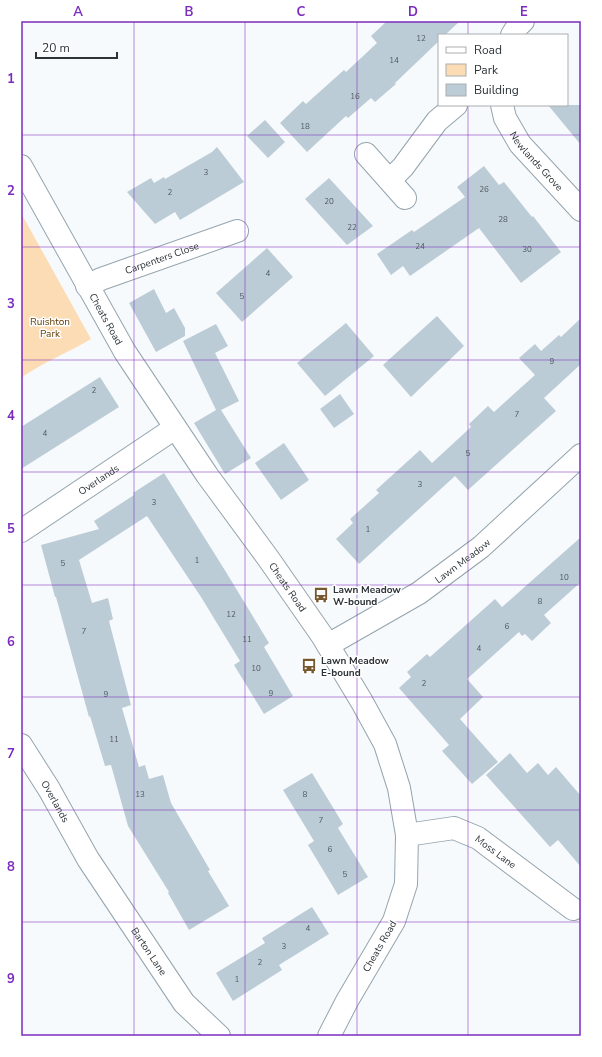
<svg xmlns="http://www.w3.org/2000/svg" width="602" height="1057" viewBox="0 0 602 1057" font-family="'Nunito Sans',sans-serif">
	<rect width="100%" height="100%" fill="#f7fafc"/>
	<path fill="#fbdcb5" d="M21 213 91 339C68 353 43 362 21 378Z"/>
	<g fill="#bcccd6">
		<polygon points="387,21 460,21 445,35 439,35 439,41 395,83 396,84 375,102 371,98 348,118 346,116 307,152 280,123 303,101 306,104 344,70 346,72 377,43 371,36"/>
		<polygon points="548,105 581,105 581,145"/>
		<polygon points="265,120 285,142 268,158 247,136"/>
		<polygon points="217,147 244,182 180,220 175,212 155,224 127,192 151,178 154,183 164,177 165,179 212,152"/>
		<polygon points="484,166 499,185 504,182 532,217 533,216 561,252 521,283 479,228 410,276 403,266 391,275 377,254 412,230 414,232 465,197 457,187"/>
		<polygon points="329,178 373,226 347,245 305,199"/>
		<polygon points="267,248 293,277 242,322 216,293"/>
		<polygon points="154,289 166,313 174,308 185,328 185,336 156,352 129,303"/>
		<polygon points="437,316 464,346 411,397 383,365"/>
		<polygon points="581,318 581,364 544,398 556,411 468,490 455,476 359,564 336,539 353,523 350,519 379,493 376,490 420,450 432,463 471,427 469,424 488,406 494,412 535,375 519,358 535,344 541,351 559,335 561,337"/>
		<polygon points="346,323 374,356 325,396 297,363"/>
		<polygon points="216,324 228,346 215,353 239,401 221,410 251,458 225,474 194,423 216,410 183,341"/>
		<polygon points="100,377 119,407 21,469 21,427"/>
		<polygon points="340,394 354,414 334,428 320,409"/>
		<polygon points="284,443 309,480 281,500 255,463"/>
		<polygon points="164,473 226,572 269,643 264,647 293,696 264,714 234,665 240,661 201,597 147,516 79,560 92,603 108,598 113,619 109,621 131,705 122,708 139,767 145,765 149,779 163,775 171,803 210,870 208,871 229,906 189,930 168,893 169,892 128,826 111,765 105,766 90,716 89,717 56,597 55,597 41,545 99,529 94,521 134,495 133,493"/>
		<polygon points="581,537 581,582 544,615 551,623 532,641 525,634 522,636 519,632 467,679 483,697 460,719 498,762 472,784 442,751 449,745 399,688 411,677 407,672 427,654 430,657 495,599 502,607"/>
		<polygon points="510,753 527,773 538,763 548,775 556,767 581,796 581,867 558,840 550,847 486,775"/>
		<polygon points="312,773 343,824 338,828 368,877 338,895 308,845 314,841 283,790"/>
		<polygon points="312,907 329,934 279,965 282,970 233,1001 216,973 265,943 262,938"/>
	</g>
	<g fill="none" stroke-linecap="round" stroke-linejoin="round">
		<defs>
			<g id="street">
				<polyline points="512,35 517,27 523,21"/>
				<path id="s1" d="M502 105 505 118 520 144 581 210"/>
				<polyline points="366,154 405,198"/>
				<polyline points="390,180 403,167 437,121 456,105"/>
				<path id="s2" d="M87 286 101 279 237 231"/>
				<path id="s3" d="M21 531 175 428"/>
				<path id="s4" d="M328 645 419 593 481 547 581 455"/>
				<path id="s5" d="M21 745 49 789 88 859 184 1003 219 1036"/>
				<path id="s6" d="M407 835 454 828 478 838 573 909"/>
			</g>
			<g id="secondary">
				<path id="s7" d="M21 166 125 352 207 475 268 558 323 637 362 702 385 744 399 788 407 835 406 884 394 921 347 1001 329 1036"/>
			</g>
		</defs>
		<use href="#street" stroke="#94a4ae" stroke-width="24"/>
		<use href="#secondary" stroke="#94a4ae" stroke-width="24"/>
		<use href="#street" stroke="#fff" stroke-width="22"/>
		<use href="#secondary" stroke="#fff" stroke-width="22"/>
	</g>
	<path fill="none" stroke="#7b2cbf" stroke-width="1" stroke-opacity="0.55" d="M134 21V1036M245 21V1036M357 21V1036M468 21V35M468 105V1036M21 135H581M21 247H581M21 360H581M21 472H581M21 585H581M21 697H581M21 810H581M21 922H581"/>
	<defs>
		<symbol id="bus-bare" viewBox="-9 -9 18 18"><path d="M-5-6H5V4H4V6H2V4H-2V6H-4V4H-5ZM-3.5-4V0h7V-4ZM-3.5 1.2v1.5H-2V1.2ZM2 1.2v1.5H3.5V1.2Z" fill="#77572d" stroke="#fff" stroke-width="2.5" paint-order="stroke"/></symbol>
	</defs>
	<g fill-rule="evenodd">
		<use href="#bus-bare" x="310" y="584" width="22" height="22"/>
		<use href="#bus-bare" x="298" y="655" width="22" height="22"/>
	</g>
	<g text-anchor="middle" stroke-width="3" stroke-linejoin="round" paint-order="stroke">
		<g font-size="8" fill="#51595f">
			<text x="421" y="41">12</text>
			<text x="394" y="63">14</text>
			<text x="355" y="99">16</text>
			<text x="305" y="129">18</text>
			<text x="206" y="175">3</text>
			<text x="484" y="192">26</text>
			<text x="170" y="195">2</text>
			<text x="329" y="204">20</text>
			<text x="503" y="222">28</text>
			<text x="352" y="230">22</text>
			<text x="420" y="249">24</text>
			<text x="527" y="252">30</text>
			<text x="268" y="276">4</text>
			<text x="242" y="299">5</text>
			<text x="552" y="364">9</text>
			<text x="94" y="393">2</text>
			<text x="517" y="417">7</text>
			<text x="45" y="436">4</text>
			<text x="468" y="456">5</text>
			<text x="420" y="487">3</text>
			<text x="154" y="505">3</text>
			<text x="368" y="532">1</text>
			<text x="197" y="563">1</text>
			<text x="63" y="566">5</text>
			<text x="564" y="580">10</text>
			<text x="540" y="604">8</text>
			<text x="231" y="617">12</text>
			<text x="507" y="629">6</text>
			<text x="84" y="634">7</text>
			<text x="247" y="642">11</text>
			<text x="479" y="651">4</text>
			<text x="256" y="671">10</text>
			<text x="424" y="686">2</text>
			<text x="271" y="696">9</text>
			<text x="106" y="697">9</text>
			<text x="114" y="742">11</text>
			<text x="140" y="797">13</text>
			<text x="305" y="797">8</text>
			<text x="321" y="823">7</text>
			<text x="330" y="852">6</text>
			<text x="345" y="877">5</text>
			<text x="308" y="931">4</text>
			<text x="284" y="949">3</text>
			<text x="260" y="965">2</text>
			<text x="237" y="982">1</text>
		</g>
		<g font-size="10" fill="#2d3337" stroke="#fff">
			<text dy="4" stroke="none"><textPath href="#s1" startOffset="67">Newlands Grove</textPath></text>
			<text dy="4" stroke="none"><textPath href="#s2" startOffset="80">Carpenters Close</textPath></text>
			<text dy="4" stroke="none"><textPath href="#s7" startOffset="175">Cheats Road</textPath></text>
			<text dy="4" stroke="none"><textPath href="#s3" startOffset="93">Overlands</textPath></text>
			<text dy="4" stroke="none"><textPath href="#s4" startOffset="159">Lawn Meadow</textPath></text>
			<text dy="4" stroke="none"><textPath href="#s7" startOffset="499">Cheats Road</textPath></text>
			<text dy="4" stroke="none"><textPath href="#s5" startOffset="66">Overlands</textPath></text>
			<text dy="4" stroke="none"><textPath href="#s6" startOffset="96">Moss Lane</textPath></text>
			<text transform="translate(379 946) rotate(-60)" y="4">Cheats Road</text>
			<text dy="4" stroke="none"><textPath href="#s5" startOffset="243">Barton Lane</textPath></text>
		</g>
		<g font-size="10" fill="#5e3b00" stroke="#fff">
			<text x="50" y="325">Ruishton<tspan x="50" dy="12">Park</tspan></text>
		</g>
		<g font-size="10" font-weight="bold" fill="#2d3337" stroke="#fff" text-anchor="start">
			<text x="333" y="593">Lawn Meadow<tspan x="333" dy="12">W-bound</tspan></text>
			<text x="321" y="664">Lawn Meadow<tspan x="321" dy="12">E-bound</tspan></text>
		</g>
	</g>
	<rect width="602" height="1057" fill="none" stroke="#ffffff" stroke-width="44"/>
	<rect x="438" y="34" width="130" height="72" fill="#ffffff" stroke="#abadaf"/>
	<rect x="446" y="47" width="20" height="6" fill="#ffffff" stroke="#abadaf"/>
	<text x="474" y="54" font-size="12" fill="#2d3337">Road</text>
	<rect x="446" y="64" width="20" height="12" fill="#fbdcb5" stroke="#abadaf"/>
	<text x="474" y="74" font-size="12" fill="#2d3337">Park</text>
	<rect x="446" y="84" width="20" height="12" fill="#bcccd6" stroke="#abadaf"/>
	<text x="474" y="94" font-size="12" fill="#2d3337">Building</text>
	<path d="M36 52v6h81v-6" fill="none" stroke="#2d3337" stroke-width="2"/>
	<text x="42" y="52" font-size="12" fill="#2d3337" stroke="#ffffff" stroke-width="3" paint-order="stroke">20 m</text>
	<rect x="22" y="22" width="558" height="1013" fill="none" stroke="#7b2cbf" stroke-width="1.5"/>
	<g font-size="13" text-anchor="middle" font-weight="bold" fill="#7b2cbf">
		<text x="78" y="16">A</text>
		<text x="189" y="16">B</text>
		<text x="301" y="16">C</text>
		<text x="413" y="16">D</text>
		<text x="524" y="16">E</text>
		<text x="11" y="83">1</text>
		<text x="11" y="195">2</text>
		<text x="11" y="308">3</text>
		<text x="11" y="420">4</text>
		<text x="11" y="533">5</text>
		<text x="11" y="646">6</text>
		<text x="11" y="758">7</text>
		<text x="11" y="871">8</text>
		<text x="11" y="983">9</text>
	</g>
</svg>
